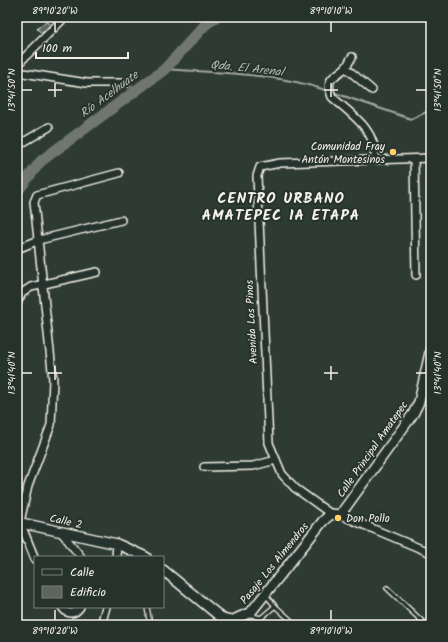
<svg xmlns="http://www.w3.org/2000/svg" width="448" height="642" viewBox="0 0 448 642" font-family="Kalam,sans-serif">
	<rect width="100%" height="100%" fill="#2e3b34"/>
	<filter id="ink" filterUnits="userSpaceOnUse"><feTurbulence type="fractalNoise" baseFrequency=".025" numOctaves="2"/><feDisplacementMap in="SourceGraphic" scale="8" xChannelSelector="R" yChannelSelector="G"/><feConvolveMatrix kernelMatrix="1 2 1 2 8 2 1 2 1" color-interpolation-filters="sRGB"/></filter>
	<g filter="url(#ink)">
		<polygon fill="#0007" points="49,26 51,29 44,36 38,29"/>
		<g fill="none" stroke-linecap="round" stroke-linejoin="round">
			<g stroke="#a4a8a0" stroke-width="2">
				<path d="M165 69C218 73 274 73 325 90"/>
				<polyline points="335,93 411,119 431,110"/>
			</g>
			<polyline stroke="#6f7770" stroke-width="11" points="17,192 41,161 165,69 205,25 216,17"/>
		</g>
		<polygon fill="#5c655e" stroke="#f4f1e8" points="46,21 50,25 42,33 37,29"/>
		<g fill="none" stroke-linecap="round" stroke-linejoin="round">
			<defs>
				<g id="lane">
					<polyline points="387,588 426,625"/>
					<polyline points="266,595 275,606 296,625"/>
					<polyline points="147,607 150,625"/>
					<polyline points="251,613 256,617 261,618 275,606"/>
				</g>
				<g id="street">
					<path d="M352 57C350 60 348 65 345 68 333 79 325 77 332 97 352 115 377 130 375 159"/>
					<polyline points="17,65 65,17"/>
					<polyline points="346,68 372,90"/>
					<polyline points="17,72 87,83 127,83"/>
					<polyline points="17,146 49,127"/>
					<polyline points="414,159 416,275"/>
					<polyline points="17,249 39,240 121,220"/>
					<polyline points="17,303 22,293 31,287 97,272"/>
					<polyline points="204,467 253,466 276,460"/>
					<polyline points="331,514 295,488 282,474 269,443 257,176 260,167 280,163 431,158"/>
					<polyline points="340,515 431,553"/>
					<polyline points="62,533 81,557"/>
					<polyline points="116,557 117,544"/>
					<polyline points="35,559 20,522 28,486 51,425 53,380 34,202 37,195 119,173"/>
					<path d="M62 607C67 615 75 615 80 607"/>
					<polyline points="101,625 106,607"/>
				</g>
				<g id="secondary">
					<polyline points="17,522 117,544 146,557"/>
					<polyline points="163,570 223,619 231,621 251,612 323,521 331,514 340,515 413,414 419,402 431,348"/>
				</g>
			</defs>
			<use href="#lane" stroke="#f4f1e8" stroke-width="6"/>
			<use href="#street" stroke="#f4f1e8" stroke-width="10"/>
			<use href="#secondary" stroke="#f4f1e8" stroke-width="12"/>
			<use href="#lane" stroke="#26332d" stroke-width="3.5"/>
			<use href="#street" stroke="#26332d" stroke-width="7"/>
			<use href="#secondary" stroke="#26332d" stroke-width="9"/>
		</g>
	</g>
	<path fill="none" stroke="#f4f1e8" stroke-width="1.5" d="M55 22V32M331 22V32M55 83V97M331 83V97M22 90H32M48 90H62M324 90H338M416 90H426M55 366V380M331 366V380M22 373H32M48 373H62M324 373H338M416 373H426M55 610V620M331 610V620"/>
	<g fill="#ffd166" stroke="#26332d" stroke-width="1.5">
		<circle cx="393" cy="152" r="4"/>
		<circle cx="338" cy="518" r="4"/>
	</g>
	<g text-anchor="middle" stroke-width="4" stroke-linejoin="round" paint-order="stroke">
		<g font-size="11" fill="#f4f1e8" stroke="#26332d" text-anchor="end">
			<text x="385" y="150">Comunidad Fray<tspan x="385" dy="13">Antón Montesinos</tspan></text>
			<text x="346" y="522" text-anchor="start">Don Pollo</text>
		</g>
		<g font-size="11" fill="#f4f1e8" stroke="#26332d">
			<text transform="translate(251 322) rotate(-93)" y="4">Avenida Los Pinos</text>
			<text transform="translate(372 449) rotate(-55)" y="4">Calle Principal Amatepec</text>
			<text transform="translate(66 521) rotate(13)" y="4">Calle 2</text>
			<text transform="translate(274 563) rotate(-51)" y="4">Pasaje Los Almendros</text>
		</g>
		<g font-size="12" font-style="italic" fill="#b8bab2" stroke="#26332d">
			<text transform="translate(247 68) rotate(6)" y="4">Qda. El Arenal</text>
			<text transform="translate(109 94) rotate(-37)" y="4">Río Acelhuate</text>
		</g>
		<g font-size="15" font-weight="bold" letter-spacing="1" fill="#f4f1e8" stroke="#26332d">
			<text x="281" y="203">CENTRO URBANO<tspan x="281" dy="17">AMATEPEC 1A ETAPA</tspan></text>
		</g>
	</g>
	<rect width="448" height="642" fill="none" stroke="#26332d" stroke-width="44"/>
	<rect x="34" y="556" width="130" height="52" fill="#26332d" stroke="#787f78"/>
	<rect x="42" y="569" width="20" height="6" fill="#26332d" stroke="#787f78"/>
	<text x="70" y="576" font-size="12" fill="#f4f1e8">Calle</text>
	<rect x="42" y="586" width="20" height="12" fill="#5c655e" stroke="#787f78"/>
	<text x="70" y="596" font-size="12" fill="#f4f1e8">Edificio</text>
	<path d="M36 52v6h92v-6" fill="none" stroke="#f4f1e8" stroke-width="2"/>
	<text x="42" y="52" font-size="12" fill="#f4f1e8" stroke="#26332d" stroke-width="3" paint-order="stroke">100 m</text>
	<rect x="22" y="22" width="404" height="598" fill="none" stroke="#f4f1e8" stroke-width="1.5"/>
	<g font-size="10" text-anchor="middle" fill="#f4f1e8">
		<text x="55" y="14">89°10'20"W</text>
		<text x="331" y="14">89°10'10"W</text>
		<text transform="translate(11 90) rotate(-90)" y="4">13°41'50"N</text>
		<text transform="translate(437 90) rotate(-90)" y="4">13°41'50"N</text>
		<text transform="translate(11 373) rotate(-90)" y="4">13°41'40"N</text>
		<text transform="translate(437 373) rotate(-90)" y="4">13°41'40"N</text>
		<text x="55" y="634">89°10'20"W</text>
		<text x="331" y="634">89°10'10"W</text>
	</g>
</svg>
